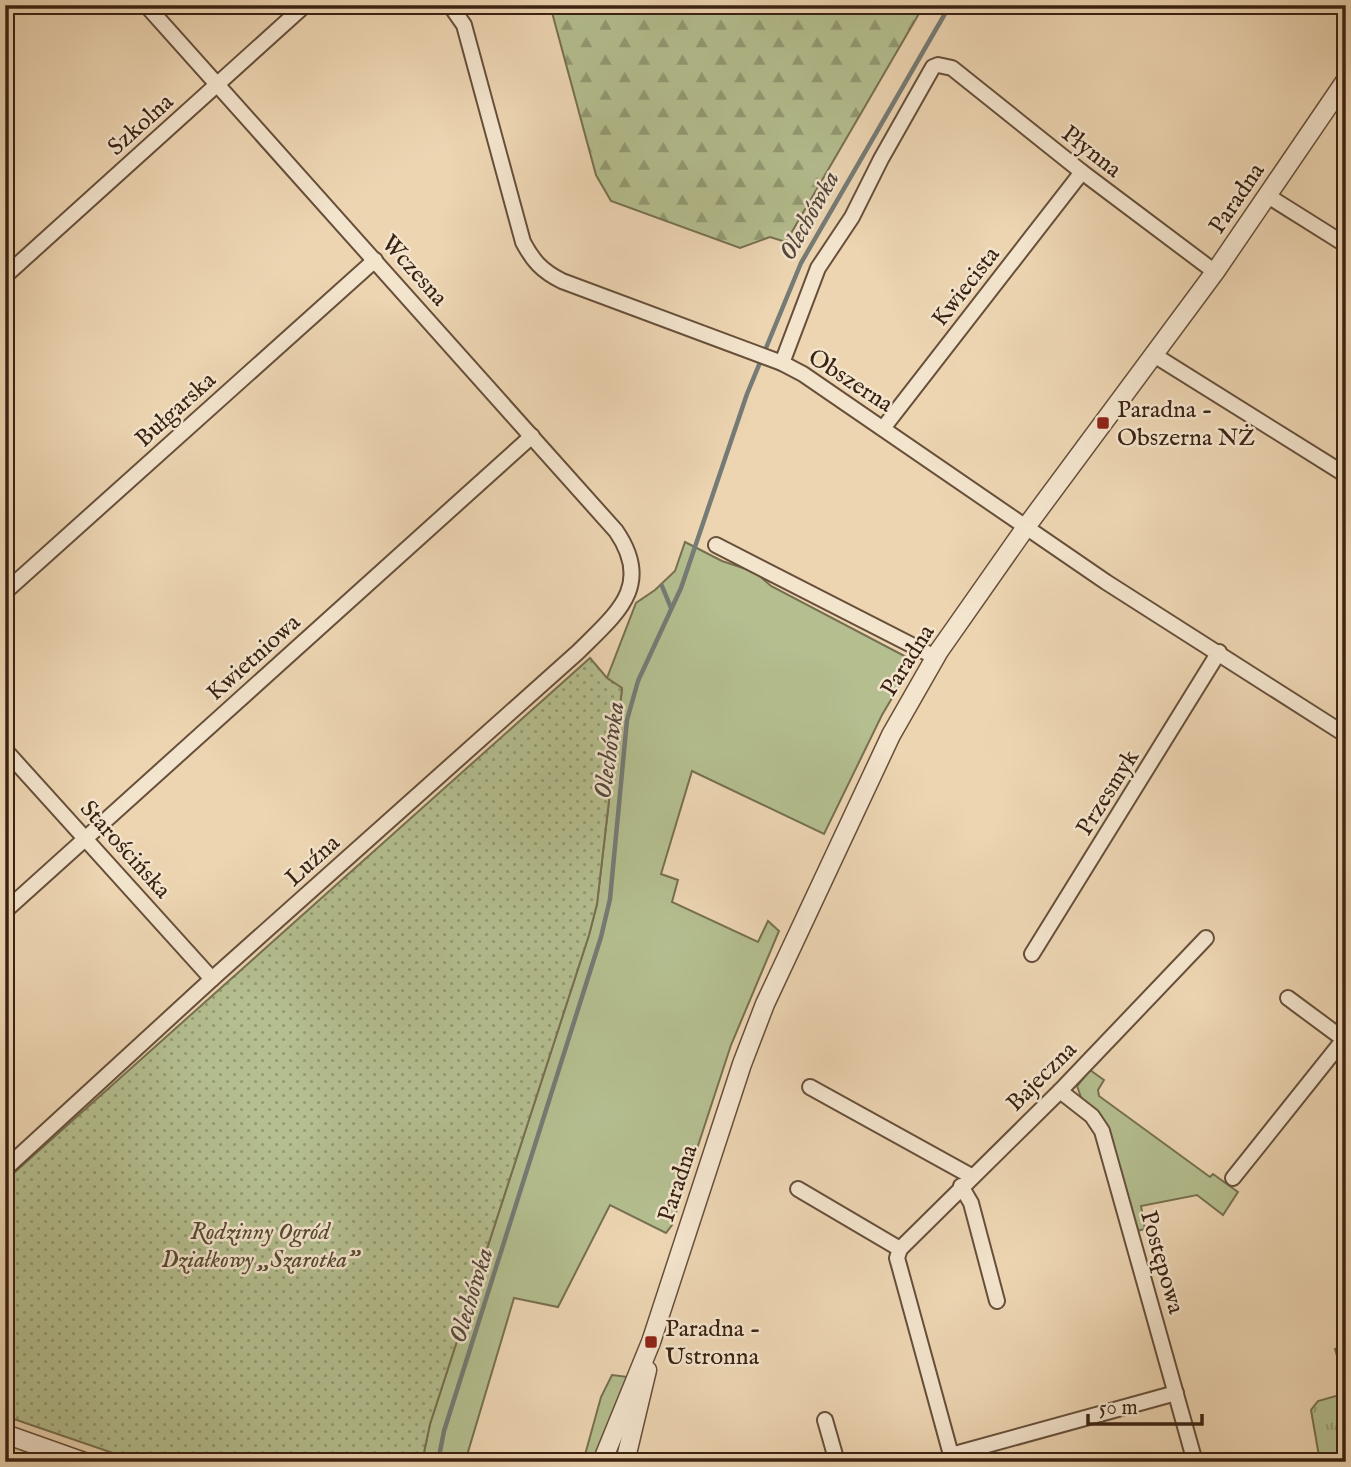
<svg xmlns="http://www.w3.org/2000/svg" width="1351" height="1467" viewBox="0 0 1351 1467" font-family="'IM FELL English',serif">
	<defs>
		<pattern id="forest-firs" width="22" height="20" patternUnits="userSpaceOnUse" patternTransform="scale(1.75)"><rect width="22" height="20" fill="#b4be8f"/><path d="M5 1l3.5 6h-7zM16 11l3.5 6h-7z" fill="#939a73"/></pattern>
		<pattern id="park-tufts" width="24" height="20" patternUnits="userSpaceOnUse" patternTransform="scale(1.75)"><rect width="24" height="20" fill="#b4be8f"/><path d="M3 7l-1-3M5 7V3M7 7l1-3M15 17l-1-3M17 17v-4M19 17l1-3" fill="none" stroke="#939a73"/></pattern>
		<pattern id="garden-dots" width="8" height="8" patternUnits="userSpaceOnUse" patternTransform="scale(1.75)"><rect width="8" height="8" fill="#b4be8f"/><path d="M2 2h.1M6 6h.1" fill="none" stroke="#939a73" stroke-width="1.8" stroke-linecap="round"/></pattern>
	</defs>
	<rect width="100%" height="100%" fill="#edd5b2"/>
	<filter id="stains"><feTurbulence type="fractalNoise" baseFrequency=".00286" numOctaves="4"/><feColorMatrix values="0 0 0 0 .2 0 0 0 0 .09 0 0 0 0 .02 0 0 0 .5 -.17"/></filter>
	<radialGradient id="worn" r=".72"><stop offset=".6" stop-color="#630" stop-opacity="0"/><stop offset="1" stop-color="#630" stop-opacity=".3"/></radialGradient>
	<g fill="#b4be8f" stroke="#777050" stroke-width="2">
		<polygon points="685,542 722,561 755,572 771,586 914,661 882,715 824,834 692,771 661,874 678,880 672,902 758,942 768,921 779,931 731,1045 672,1225 666,1233 610,1205 558,1307 514,1298 465,1462 422,1462 430,1424 589,935 597,904 622,689 607,678 636,603 655,590 675,571"/>
		<polygon points="1090,1070 1104,1080 1098,1090 1099,1096 1210,1177 1213,1174 1238,1192 1223,1215 1197,1195 1141,1206 1145,1229 1137,1231 1108,1127 1082,1100 1077,1086"/>
		<polygon points="612,1375 628,1377 597,1462 583,1462 601,1397"/>
	</g>
	<polygon fill="url(#forest-firs)" stroke="#777050" stroke-width="2" points="550,5 924,5 786,242 770,237 740,248 611,201 596,175"/>
	<g fill="url(#park-tufts)" stroke="#777050" stroke-width="2">
		<polygon points="1346,1346 1346,1386 1335,1349"/>
		<polygon points="1346,1393 1346,1462 1320,1462 1311,1410 1318,1401"/>
	</g>
	<polygon fill="url(#garden-dots)" stroke="#777050" stroke-width="2" points="590,658 607,678 622,688 597,904 589,935 430,1424 422,1462 139,1462 5,1416 6,1180"/>
	<g fill="none" stroke-linecap="round" stroke-linejoin="round">
		<g stroke="#757b75" stroke-width="4.5">
			<polyline points="662,586 671,608"/>
			<polyline points="438,1462 444,1431 601,937 610,899 627,720 638,681 681,588 747,394 801,263 950,5"/>
		</g>
		<defs>
			<g id="minor">
				<path d="M450 5 464 25 523 242C533 261 542 271 562 281L782 363 803 374 1106 582 1346 735"/>
				<polyline points="1268,196 1346,245"/>
				<polyline points="5,276 305,5"/>
				<polyline points="1154,355 1346,475"/>
				<polyline points="782,363 818,268 852,217 881,159 933,67 938,65 952,68 1082,172 1215,272"/>
				<polyline points="884,427 1082,172"/>
				<polyline points="716,545 935,657"/>
				<polyline points="5,592 375,260"/>
				<polyline points="5,750 212,979"/>
				<polyline points="5,911 532,436"/>
				<polyline points="1032,954 1219,652"/>
				<polyline points="1288,998 1346,1041"/>
				<polyline points="810,1087 971,1176"/>
				<polyline points="1060,1091 1092,1116 1102,1131 1195,1462"/>
				<path d="M5 1169 212 979 578 652C616 614 654 586 616 531L146 5"/>
				<polyline points="1233,1178 1344,1039"/>
				<polyline points="961,1186 971,1203 997,1301"/>
				<polyline points="798,1189 900,1249"/>
				<polyline points="825,1420 837,1462"/>
				<polyline points="951,1455 1176,1393"/>
				<polyline points="953,1462 899,1265 897,1258 900,1249 1060,1091 1206,938"/>
			</g>
			<g id="tertiary">
				<polyline points="5,1434 84,1462"/>
				<polyline points="602,1462 651,1342 742,1064 765,1004 891,735 939,651 1026,527 1215,272 1346,80"/>
				<polyline points="625,1462 647,1370"/>
			</g>
		</defs>
		<use href="#minor" stroke="#674f3a" stroke-width="18"/>
		<use href="#tertiary" stroke="#674f3a" stroke-width="21"/>
		<use href="#minor" stroke="#f3e4cd" stroke-width="14"/>
		<use href="#tertiary" stroke="#f3e4cd" stroke-width="18"/>
	</g>
	<g fill="#8f2418" stroke="#f3e4cd" stroke-width="2.5">
		<rect x="1096" y="416" width="14" height="14" rx="3.5"/>
		<rect x="644" y="1335" width="14" height="14" rx="3.5"/>
	</g>
	<g text-anchor="middle" stroke-width="5" stroke-linejoin="round" paint-order="stroke">
		<g font-size="24" fill="#3a2212" stroke="#f3e4cd">
			<text transform="translate(140 124) rotate(-42)" y="8">Szkolna</text>
			<text transform="translate(1092 151) rotate(38)" y="8">Płynna</text>
			<text transform="translate(1236 198) rotate(-56)" y="8">Paradna</text>
			<text transform="translate(415 270) rotate(48)" y="8">Wczesna</text>
			<text transform="translate(965 286) rotate(-52)" y="8">Kwiecista</text>
			<text transform="translate(851 380) rotate(33)" y="8">Obszerna</text>
			<text transform="translate(175 409) rotate(-42)" y="8">Bułgarska</text>
			<text transform="translate(253 657) rotate(-42)" y="8">Kwietniowa</text>
			<text transform="translate(907 660) rotate(-58)" y="8">Paradna</text>
			<text transform="translate(1107 792) rotate(-58)" y="8">Przesmyk</text>
			<text transform="translate(126 849) rotate(48)" y="8">Starościńska</text>
			<text transform="translate(312 860) rotate(-42)" y="8">Luźna</text>
			<text transform="translate(1041 1076) rotate(-45)" y="8">Bajeczna</text>
			<text transform="translate(677 1183) rotate(-72)" y="8">Paradna</text>
			<text transform="translate(1163 1262) rotate(74)" y="8">Postępowa</text>
		</g>
		<g font-size="24" fill="#3a2212" stroke="#f3e4cd" text-anchor="start">
			<text x="1117" y="417">Paradna -<tspan x="1117" dy="28">Obszerna NŻ</tspan></text>
			<text x="665" y="1336">Paradna -<tspan x="665" dy="28">Ustronna</tspan></text>
		</g>
		<g font-size="24" font-style="italic" fill="#584931" stroke="#f3e4cd">
			<text x="260" y="1239">Rodzinny Ogród<tspan x="260" dy="28">Działkowy „Szarotka”</tspan></text>
		</g>
		<g font-size="26" font-style="italic" fill="#53473b" stroke="#f3e4cd">
			<text transform="translate(808 215) rotate(-61)" y="9">Olechówka</text>
			<text transform="translate(608 750) rotate(-82)" y="9">Olechówka</text>
			<text transform="translate(470 1295) rotate(-73)" y="9">Olechówka</text>
		</g>
	</g>
	<rect width="1351" height="1467" fill="none" stroke="#edd5b2" stroke-width="28"/>
	<rect x="7" y="7" width="1337" height="1453" fill="none" stroke="#3a2212" stroke-width="3.5"/>
	<rect x="14" y="14" width="1323" height="1439" fill="none" stroke="#3a2212" stroke-width="2"/>
	<path d="M1088 1414v10h114v-10" fill="none" stroke="#3a2212" stroke-width="3.5"/>
	<text x="1099" y="1414" font-size="21" fill="#3a2212" stroke="#f3e4cd" stroke-width="5" paint-order="stroke">50 m</text>
	<rect width="100%" height="100%" filter="url(#stains)"/>
	<rect width="100%" height="100%" fill="url(#worn)"/>
</svg>
